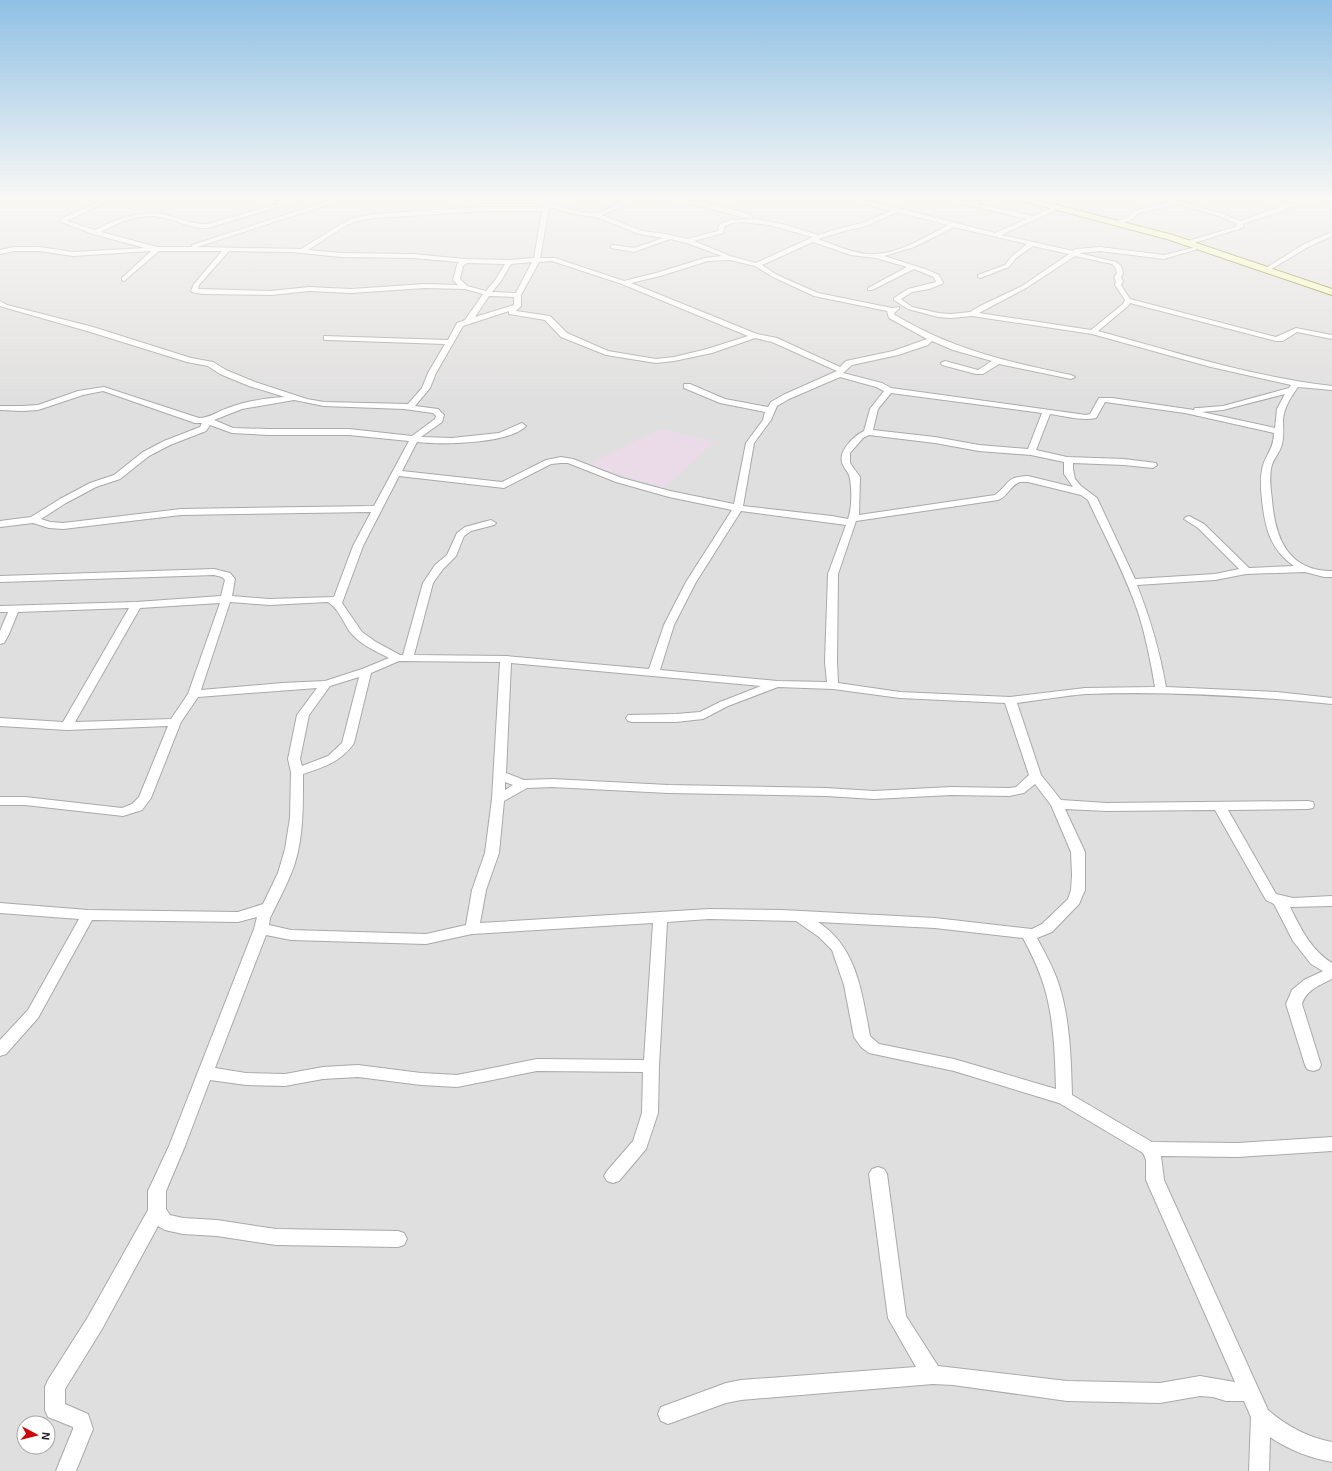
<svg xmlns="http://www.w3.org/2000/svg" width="1332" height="1471" viewBox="0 0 1332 1471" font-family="'Exo 2',sans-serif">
	<rect width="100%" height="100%" fill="#f2efe9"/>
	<path fill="#e0dfdf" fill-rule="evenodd" d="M0 199H1332V1471H0ZM24 1423H48V1447H24Z"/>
	<polygon fill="#ebdbe8" points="661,429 714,442 665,488 588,465"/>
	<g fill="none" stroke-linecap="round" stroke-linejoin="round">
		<defs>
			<g id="street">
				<path d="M104 199 107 201 106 202 67 221 95 230C115 219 143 209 166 215 180 218 192 225 208 224L295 199H303L208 228C190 229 177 220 160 217 141 213 118 223 101 232L157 247H192V245L329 201H333V203L197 247 301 249 343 223 354 218 374 214 484 207H543L545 199H551L549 203C561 206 584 215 596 213 609 211 620 199 635 199L634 200 602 215 642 231 666 234 687 239 718 231 720 224 731 220 755 219 786 225 818 235 845 227 862 223 891 211 850 200 849 199H857L898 208 995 233 1027 219 947 200 946 199H955L1033 216 1059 205 1062 207 1061 208 1001 235 1073 251 1076 249 1100 247 1164 255 1201 246V248L1164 259 1100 251 1079 253 1116 262 1121 266 1123 273 1121 278 1123 281 1121 285 1130 299 1276 337 1296 328 1332 335V339L1297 332 1283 341H1276L1130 303 1128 306 1098 331C1175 352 1253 377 1332 386V390L1298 387C1291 397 1284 407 1283 420 1283 428 1284 436 1282 444 1280 453 1272 460 1271 469 1269 479 1271 490 1272 500 1275 538 1288 571 1332 571V577H1324L1305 572 1246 574 1215 580 1137 585C1150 618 1160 652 1166 687L1277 692 1332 698V704C1251 696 1168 691 1086 694 1063 696 1040 700 1017 703L1041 775 1061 800 1107 803 1308 801 1313 802 1314 805 1313 808 1308 809 1228 810 1276 894 1293 898 1332 896V906L1290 907C1301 929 1311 950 1332 963V979C1320 985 1306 990 1302 1004L1321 1065 1319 1069 1313 1071 1307 1069 1305 1065 1286 1004 1292 990 1304 980 1323 971 1311 964 1293 941 1274 904 1266 900 1215 810 1107 811 1065 809 1085 852V890L1079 904 1052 932 1037 938C1045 953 1054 969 1059 985 1070 1020 1071 1058 1072 1095L1152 1142 1238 1143 1332 1137V1151L1238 1157 1161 1156 1164 1180 1268 1410C1288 1427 1307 1437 1332 1442V1462C1310 1458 1289 1450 1270 1437L1269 1471H1249L1251 1417 1244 1401H1226L1213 1397 1200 1396 1160 1403 1067 1401 953 1385 933 1384 741 1400 726 1403 668 1424 661 1421 658 1414 661 1407 726 1383 741 1380 916 1367 888 1318 869 1174 872 1169 878 1167 884 1169 887 1174 906 1316 938 1366 1067 1381 1160 1383 1200 1376 1235 1382 1146 1180V1160L1143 1153 1059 1103 954 1071 869 1053 861 1047 854 1037 844 985 832 950 819 937 796 921 709 919 667 922 659 1066 658 1113 646 1149 619 1181 613 1183 607 1181 604 1176 607 1171 633 1141 642 1113 643 1072 537 1071 457 1087 421 1085 358 1077 323 1079 285 1086 246 1085 210 1080 185 1146 166 1191V1209L170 1215 183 1218 217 1220 276 1229 398 1231 404 1233 407 1239 404 1245 398 1247 276 1245 217 1236 183 1234 165 1230 158 1226 102 1329 65 1389V1404L88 1414 93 1429 76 1471H56L73 1429V1427L48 1417 45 1410V1387L48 1380 88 1317 148 1210V1191L169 1146 254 929 257 917 238 922 92 920 38 1018 6 1054 0 1056V1040L28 1010 79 919 0 913V903L88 910 238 912 263 904 278 873 285 849 290 818 291 772 288 759 297 715 317 688 198 697 181 722 151 798 142 810 123 816 25 805H0V797H25L122 808 132 804 139 797 168 726 67 730 0 726V718L63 722 129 608 18 612 9 634 4 643 0 644V631L8 612H0V606L136 602 221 596 225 580 222 577 214 575 0 582V576L214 569 230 573 235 579 232 596 269 599 334 597 353 546 371 512 181 515 63 529 49 528 33 523 0 527V521L31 517 60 499 90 483 114 475 143 452 164 441 200 427 202 423H195L103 391 83 395 38 410 22 411 0 410V406H22L38 405 78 391 104 387 199 418C210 418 218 411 228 408 246 401 266 398 285 397L249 386 220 374 208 366 187 362 87 331 3 307 0 306V301L7 305 93 327 191 358 213 362 226 370 255 382 307 399 324 402 408 404 422 388 428 373 445 344 327 340H324V336L448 340 457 323 465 320 483 294 465 289 425 288 351 293 309 291 271 295 202 294 192 292 191 291 194 284 222 251H159L124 281 122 280V278L151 251 73 256 39 251H14L0 254V250L14 247H39L73 252 145 248 93 234 59 221 63 218ZM549 207 574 214 596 217 639 234 663 238 634 248 613 245 611 246V248L634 252 670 239 687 243 722 256 705 258 656 273 624 281 555 258H540ZM484 211H542L534 258 509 260 465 259 413 254 341 253 308 250 347 225 358 221 374 218ZM897 212 948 225C924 238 893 257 866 254 850 252 834 245 818 239L848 230 866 226ZM742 222 769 225 813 237 756 263 730 256 694 241 723 233 725 226 732 223ZM954 227 1027 244 1012 256 1005 265 978 275V277L980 278 1009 267 1016 258 1033 246 1069 254 1022 286 980 306 970 312 951 314 938 313 912 307 901 299 912 292 929 289 942 284 943 283 939 275 928 270 884 256 914 247ZM813 242 851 255 876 258 907 267 868 288V290H872L914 269 934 277 936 282 908 289 894 298V300L908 309 938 317 951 318 972 316 1092 334 1211 367 1291 385 1289 388 1223 406 1198 408H1195L1194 410 1112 398H1099L1090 414 1086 415 891 388 882 383 843 373 852 365 898 355 928 345 932 341 953 350 992 361 978 370 945 361 941 363 942 365 976 374H983L999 364 1071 379 1075 377 1071 375C1008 362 951 349 895 315L894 313 899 309V307L892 308 818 293 777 275 762 265ZM229 251 292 252 341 257 413 258 459 262 457 265 453 280 458 285 425 284 351 289 309 287 271 291 198 289 199 285ZM1075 256 1112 264 1115 267 1117 273 1114 278 1116 281 1115 285 1125 300 1123 304 1091 330 979 313 1026 288ZM730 260 755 266 773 277 814 296 887 311 889 318 927 339 893 351 846 361 840 367 777 338 757 334 631 283 660 276 708 261ZM552 261 622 284 748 336 707 349 674 357 656 359 608 351 567 333 550 316 516 311 521 306V295L539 262ZM532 262 516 293 492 292 501 281 511 264ZM467 263 505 264 496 279 486 291 467 286 460 279 463 266ZM489 296 514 297V305L475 317ZM509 311V314L545 320 561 337 606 355 656 363 674 361 712 353 755 338 772 342 837 371 783 395 771 402 768 407 725 399 690 384H684V388L720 403 765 412 763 420 746 443 734 504 670 491 622 478 573 459 561 457 546 460 502 482 402 471 417 442C441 445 509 444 526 426L522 423 499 433 452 438 421 437 442 422 444 415 438 409 415 406 430 388 436 373 463 326ZM840 377 876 387 884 391 870 409 864 431C854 436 839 450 842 462 843 468 850 473 850 479 852 491 852 508 848 519L832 516 743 506 754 443 771 420 777 406 789 399ZM891 393 1042 413 1028 449 979 445 935 437 873 430 878 409ZM1285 394 1277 409 1275 428 1202 412 1223 410ZM294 400 324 406 404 409 433 413 436 416 435 419 412 436 349 429H268L233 428 214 420 242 409ZM1105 402 1185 413 1274 433C1274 450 1264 456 1262 470 1260 479 1261 490 1262 500 1265 527 1270 550 1294 566L1249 568 1204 524 1189 516 1186 517 1184 519 1198 528 1239 569 1215 574 1135 579 1097 498 1081 486 1075 479 1073 469V463L1124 465 1153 468 1157 465 1156 463 1124 459 1067 457 1036 450 1050 414C1065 416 1081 421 1096 418ZM210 425 232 433 268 435H349L409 441 374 506 181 509 63 523 50 522 41 519 66 503 96 487 120 479 149 456 170 445 206 431ZM869 435 935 443 979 451 1031 455 1064 462V474L1073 487 1028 476C1005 477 1010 484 995 495L859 515 860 477 850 463V453L863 438ZM561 463H568L616 482 669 497 732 510 686 582 664 625 649 669 506 656 414 655 433 583 443 569 456 556 464 536 471 531 494 525 496 523 491 520 465 527 457 533 447 555 435 565 423 583 403 655H400L376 642 362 632 342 603 363 546 399 476 504 488 551 464ZM1020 482H1028L1081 495 1088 500C1105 537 1126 575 1139 615 1146 638 1151 663 1155 687L1085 688 1010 697 900 692 838 683 837 662 838 574 856 521 998 500C1008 497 1010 485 1020 482ZM741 511 846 525 828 574 825 662 827 682 777 681 660 670 674 625 696 582ZM230 602 269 605 328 602C339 609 343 622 350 632 360 644 375 651 389 658L362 669 325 681 282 683 201 690ZM220 603 188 694 171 719 75 722 140 608ZM399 661 500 662 492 799 485 853 472 890 466 925 426 934 291 930 269 925 270 918C277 903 285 889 291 874 304 843 303 807 303 774 324 767 341 762 354 743L371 673ZM511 663 761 686 720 702 700 712 676 714 628 715 626 718 628 721 632 722H676L703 719 728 706 778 687 833 689 900 698 1005 703 1029 775 1016 787 1009 788 951 787 874 791 826 788 668 785 552 779 524 780 506 773ZM359 677 342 743 328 756 302 766 300 759 309 715 330 686ZM505 782 513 785 505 790ZM1035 784 1051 805 1071 852 1072 875 1071 890 1068 899 1042 924 1032 929 935 918 782 910 709 909 480 923 486 890 499 853 504 801 527 788 552 787 668 793 826 796 874 799 951 795 1009 796 1024 793ZM818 922 935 928 1023 938C1031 953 1039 969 1044 986 1054 1019 1055 1054 1056 1089L954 1059 879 1044 870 1036C862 993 857 947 818 922ZM653 923 644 1060 537 1059 457 1075 421 1073 358 1065 323 1067 285 1074 246 1073 215 1068 266 935 291 940 426 944 472 934Z"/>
				<path d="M663 199C677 197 742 209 753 217L750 219 704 207Z"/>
				<path d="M1165 199H1173L1223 214 1240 221 1282 206 1264 200 1263 199C1272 199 1280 204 1289 204 1302 204 1314 197 1327 199L1289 207 1283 211 1243 224V227L1239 229 1187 245 1185 244V242L1235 227 1237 224 1219 216 1178 204 1138 213C1133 221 1126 222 1117 224L1114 222 1128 217 1134 211 1171 202Z"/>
				<polygon points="1332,232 1332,236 1308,247 1268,271 1263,270 1304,244"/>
			</g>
			<polygon id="secondary" points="1022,199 1033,199 1173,235 1332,289 1332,295 1167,239 1023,201"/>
		</defs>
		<use href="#street" stroke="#a9a9a9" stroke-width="2"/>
		<use href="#secondary" stroke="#707d05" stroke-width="2"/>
		<use href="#street" fill="#fff" fill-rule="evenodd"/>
		<use href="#secondary" fill="#f7fabf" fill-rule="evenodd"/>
	</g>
	<linearGradient id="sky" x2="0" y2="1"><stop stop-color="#8fc0e4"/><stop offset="0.49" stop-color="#f9f8f5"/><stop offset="1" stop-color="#f9f8f5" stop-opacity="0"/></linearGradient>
	<rect width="1332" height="405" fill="url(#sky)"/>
	<g transform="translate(36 1435) rotate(97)"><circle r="19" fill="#ffffff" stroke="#a7a7a7"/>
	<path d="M0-3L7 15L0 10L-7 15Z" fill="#d40000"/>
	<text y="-6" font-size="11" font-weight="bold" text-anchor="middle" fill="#222222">N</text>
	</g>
</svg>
